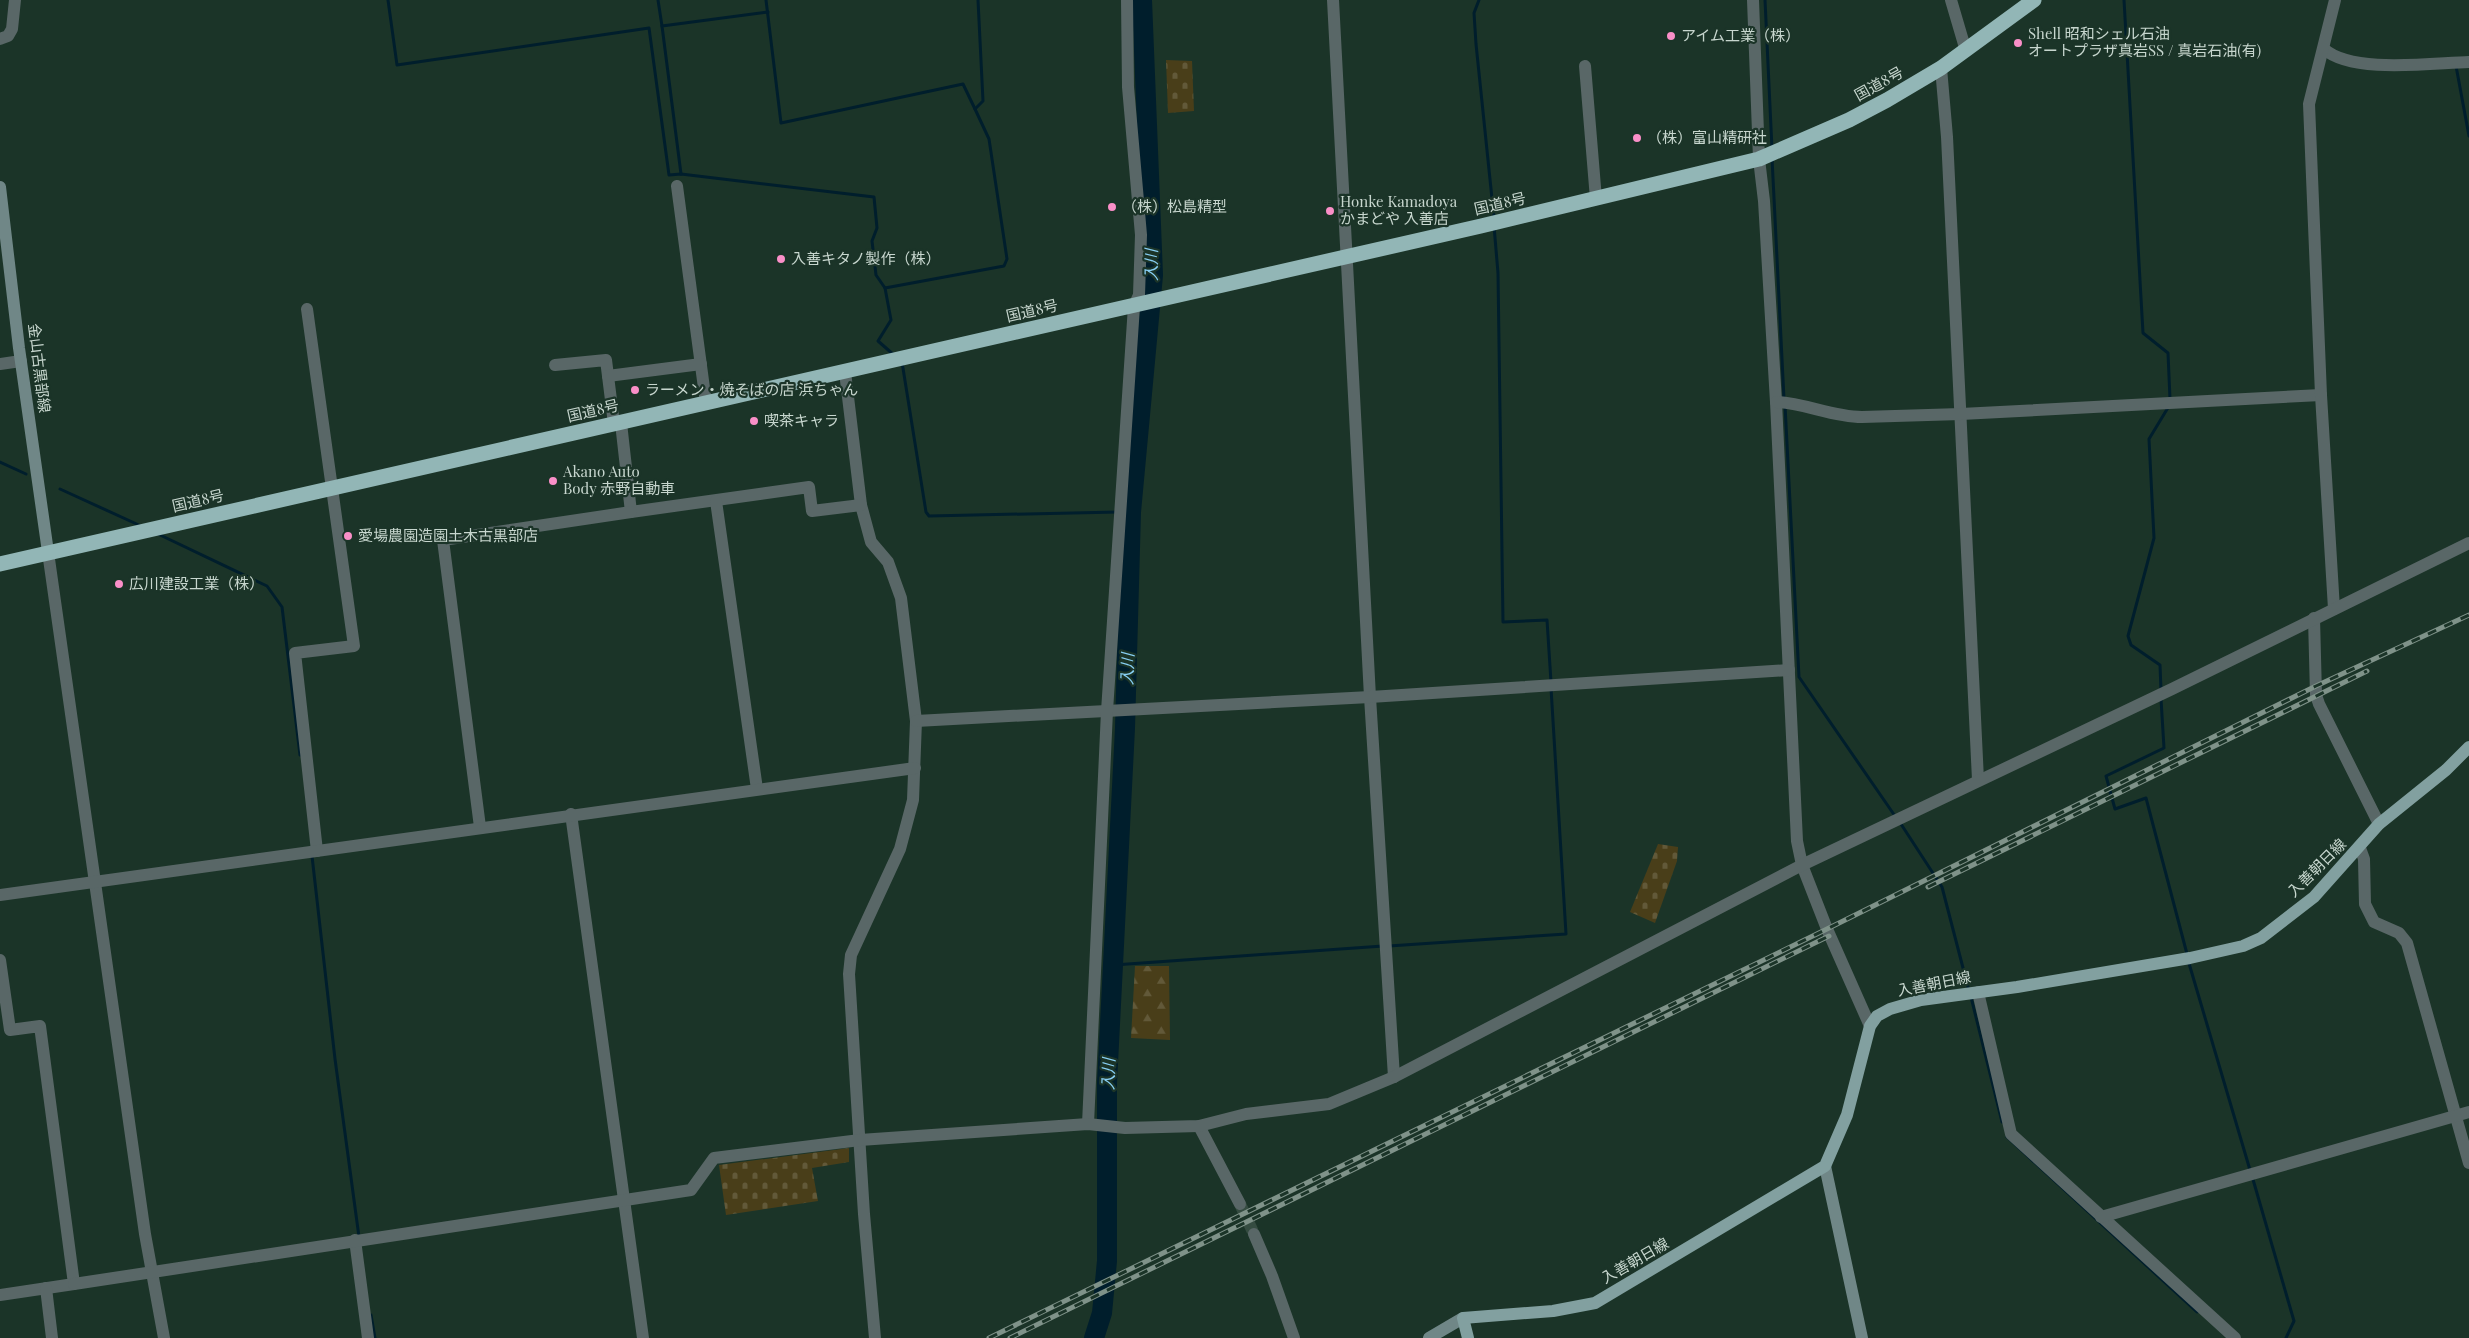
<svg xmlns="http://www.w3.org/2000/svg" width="2469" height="1338" viewBox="0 0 2469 1338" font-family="'Playfair Display','Noto Sans JP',serif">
	<defs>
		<pattern id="forest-firs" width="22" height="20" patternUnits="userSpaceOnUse" patternTransform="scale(1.25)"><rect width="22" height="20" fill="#493e19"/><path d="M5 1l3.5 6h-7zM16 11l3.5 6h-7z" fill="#625939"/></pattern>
		<pattern id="cemetery-stones" width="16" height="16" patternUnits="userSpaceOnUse" patternTransform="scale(1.25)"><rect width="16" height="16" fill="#493e19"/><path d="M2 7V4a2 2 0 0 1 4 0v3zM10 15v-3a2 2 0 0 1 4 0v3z" fill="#625939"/></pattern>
	</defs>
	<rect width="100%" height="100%" fill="#1b3428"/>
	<polygon fill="url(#forest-firs)" points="1135,966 1169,966 1170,1040 1131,1038"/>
	<g fill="url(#cemetery-stones)">
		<polygon points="1166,60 1192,61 1194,111 1168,113"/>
		<polygon points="1658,844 1678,847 1677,861 1655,923 1630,912"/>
		<polygon points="849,1148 849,1162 812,1168 818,1201 726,1215 719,1165"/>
	</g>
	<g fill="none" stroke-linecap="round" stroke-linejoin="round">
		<g stroke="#001e2c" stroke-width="3">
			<polyline points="388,0 397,65 649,28 669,175 681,174 874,197 877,228 872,241 876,275 885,288 891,320 878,341 894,355"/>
			<polyline points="658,0 662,26"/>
			<polyline points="766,0 781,123 963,84 975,109"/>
			<polyline points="1479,0 1474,13 1476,44 1494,218"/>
			<polyline points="1765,0 1772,149"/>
			<polyline points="2124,0 2143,333 2168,353 2170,399"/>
			<polyline points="2456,66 2469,136"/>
			<polyline points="1772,158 1784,399"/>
			<polyline points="681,174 662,26 768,12"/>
			<polyline points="1494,226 1498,273 1503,622 1547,620 1551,682"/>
			<polyline points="885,288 1004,266 1007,259 989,139 975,109 983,101 978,0"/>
			<polyline points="902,362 926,512 929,516 1118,512"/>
			<polyline points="1785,405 1799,677 1895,816"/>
			<polyline points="0,462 26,474"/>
			<polyline points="60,489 141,526"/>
			<polyline points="158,534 267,586 282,607 300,755"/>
			<polyline points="2161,690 2160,665 2131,645 2128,636 2154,538 2149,439 2169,406"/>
			<polyline points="2161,699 2164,748 2106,776 2115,809 2146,798 2187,954"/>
			<polyline points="1899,821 1942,887 1969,991"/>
			<polyline points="312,856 335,1059 359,1237"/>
			<polyline points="1389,946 1566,934 1551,688"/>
			<polyline points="2188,960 2250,1170"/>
			<polyline points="1114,965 1383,946"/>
			<polyline points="1971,997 2002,1122"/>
			<polyline points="2007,1137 2197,1312"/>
			<polyline points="2252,1176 2294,1321 2286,1338"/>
			<polyline points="371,1315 375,1338"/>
		</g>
		<polyline stroke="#001e2c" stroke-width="20" points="1094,1338 1102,1313 1107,1261 1107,1083 1125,728 1131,512 1153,275 1142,0"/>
		<polyline stroke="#354c41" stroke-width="12" stroke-dasharray="12 6" stroke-linecap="butt" points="1240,1204 1254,1234"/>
		<g stroke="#596767" stroke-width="12">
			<polyline points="1333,0 1370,697 1394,1077"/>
			<polyline points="1753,0 1759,159 1764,201 1776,402 1797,841 1802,865 1827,929 1870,1026"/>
			<polyline points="1951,0 1966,51"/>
			<polyline points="0,39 8,36 12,29 15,0"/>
			<path d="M2324 49C2352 74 2431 63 2469 62"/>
			<polyline points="1585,66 1596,199"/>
			<polyline points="1941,68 1947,137 1978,780"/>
			<polyline points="677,186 706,403"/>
			<polyline points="307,309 354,646 295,653 317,851"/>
			<polyline points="0,364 21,361"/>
			<polyline points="555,365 606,360 608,376"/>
			<polyline points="845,372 861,505 871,542 888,562 901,598 916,721 913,800 900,849 851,955 849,974 864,1214 875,1338"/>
			<path d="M1776 402C1805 403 1832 417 1862 417L1961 414 2321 395"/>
			<polyline points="621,423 631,512 809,487 812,511 861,505"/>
			<polyline points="614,424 608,376 701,364"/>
			<polyline points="716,501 757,789"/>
			<polyline points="48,552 145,1234 164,1338"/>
			<polyline points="2334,609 2321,395 2309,104 2335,0"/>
			<polyline points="2314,618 2316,695 2319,704 2379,824"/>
			<polyline points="916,721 1370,697 1789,670"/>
			<polyline points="571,814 643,1338"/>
			<polyline points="480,827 443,540 631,512"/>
			<polyline points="2360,848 2364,859 2365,904 2374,922 2399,933 2407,943 2469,1163"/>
			<polyline points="0,895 915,768"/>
			<polyline points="0,960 10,1030 40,1026 74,1284 0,1295"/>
			<polyline points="1978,992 2011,1134 2235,1338"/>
			<polyline points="1088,1124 1107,711 1134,306 1139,295 1141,235 1128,87 1127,0"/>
			<polyline points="1199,1126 1240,1204"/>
			<polyline points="2101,1217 2469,1112"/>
			<polyline points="1254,1234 1272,1276 1294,1338"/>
			<polyline points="355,1240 368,1338"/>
			<polyline points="74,1284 691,1190 714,1158 860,1140 1088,1124 1125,1128 1199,1126 1246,1114 1329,1104 1394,1077 1802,865 2172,689 2469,543"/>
			<polyline points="46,1288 52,1338"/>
		</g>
		<g stroke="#708787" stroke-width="12">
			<polyline points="0,187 19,348 48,552"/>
			<polyline points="1825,1166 1862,1338"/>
			<polyline points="1429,1338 1463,1318"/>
		</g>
		<polyline stroke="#82a0a0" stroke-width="12" points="1468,1338 1463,1318 1553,1311 1595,1303 1825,1166 1847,1115 1870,1026 1877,1016 1890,1009 1921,1000 2017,987 2190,958 2243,946 2261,938 2314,897 2379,824 2446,770 2469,747"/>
		<polyline stroke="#92b6b6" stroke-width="15" points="0,564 1481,226 1759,159 1849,120 1887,100 1941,68 2034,0"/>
		<defs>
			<g id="rail">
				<polyline points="1928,887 2367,671"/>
				<polyline points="989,1338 1827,929 2316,686 2469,615"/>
				<polyline points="1010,1338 1829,936"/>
			</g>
		</defs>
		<use href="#rail" stroke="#7f9289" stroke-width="5"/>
		<use href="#rail" stroke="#1b3428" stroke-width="3" stroke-dasharray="9" stroke-linecap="butt"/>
	</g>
	<g fill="#fa8fc8" stroke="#1b3428" stroke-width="2">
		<circle cx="1671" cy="36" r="5"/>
		<circle cx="2018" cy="43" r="5"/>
		<circle cx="1637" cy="138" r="5"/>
		<circle cx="1112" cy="207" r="5"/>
		<circle cx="1330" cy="211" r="5"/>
		<circle cx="781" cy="259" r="5"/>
		<circle cx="635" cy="390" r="5"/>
		<circle cx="754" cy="421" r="5"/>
		<circle cx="553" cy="481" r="5"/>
		<circle cx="348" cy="536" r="5"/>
		<circle cx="119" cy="584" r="5"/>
	</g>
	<g text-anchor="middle" stroke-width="4.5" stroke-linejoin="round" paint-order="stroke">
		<g font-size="15" fill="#c7d6ce" stroke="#1b3428" text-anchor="start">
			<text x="2028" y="39">Shell 昭和シェル石油<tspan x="2028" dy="17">オートプラザ真岩SS / 真岩石油(有)</tspan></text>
			<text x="1681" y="41">アイム工業（株）</text>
			<text x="1647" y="143">（株）富山精研社</text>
			<text x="1340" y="207">Honke Kamadoya<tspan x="1340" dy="17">かまどや 入善店</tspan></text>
			<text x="1122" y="212">（株）松島精型</text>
			<text x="791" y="264">入善キタノ製作（株）</text>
			<text x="645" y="395">ラーメン・焼そばの店 浜ちゃん</text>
			<text x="764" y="426">喫茶キャラ</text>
			<text x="563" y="477">Akano Auto<tspan x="563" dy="17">Body 赤野自動車</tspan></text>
			<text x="358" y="541">愛場農園造園土木古黒部店</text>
			<text x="129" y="589">広川建設工業（株）</text>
		</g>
		<g font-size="15" fill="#c7d6ce" stroke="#1b3428">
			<text transform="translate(1879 84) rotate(-29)" y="5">国道8号</text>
			<text transform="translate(1500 204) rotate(-13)" y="5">国道8号</text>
			<text transform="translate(1032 311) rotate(-13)" y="5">国道8号</text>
			<text transform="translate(39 368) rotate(83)" y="5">金山古黒部線</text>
			<text transform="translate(593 411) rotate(-13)" y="5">国道8号</text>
			<text transform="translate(198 501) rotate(-13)" y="5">国道8号</text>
			<text transform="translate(2317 868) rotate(-45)" y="5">入善朝日線</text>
			<text transform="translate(1934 984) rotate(-11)" y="5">入善朝日線</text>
			<text transform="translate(1635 1261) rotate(-30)" y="5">入善朝日線</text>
		</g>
		<g font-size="16" font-style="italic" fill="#88d0f5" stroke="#1b3428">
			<text transform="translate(1151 265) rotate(-90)" y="6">入川</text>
			<text transform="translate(1127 669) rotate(-88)" y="6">入川</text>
			<text transform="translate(1108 1074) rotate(-88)" y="6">入川</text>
		</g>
	</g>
</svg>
